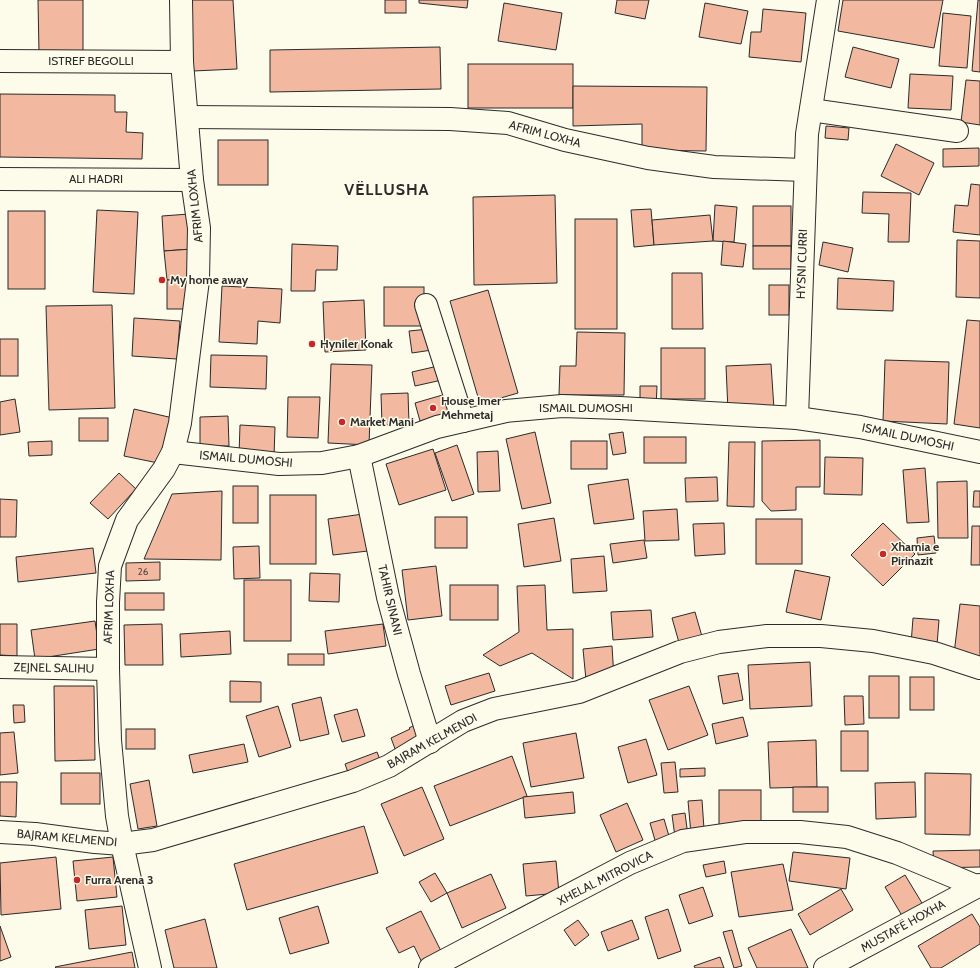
<svg xmlns="http://www.w3.org/2000/svg" width="980" height="968" viewBox="0 0 980 968" font-family="Cabin,sans-serif">
	<rect width="100%" height="100%" fill="#fdfbea"/>
	<g fill="#f2b8a0" stroke="#2b2b2b">
		<polygon points="38,0 83,0 83,53 39,53"/>
		<polygon points="189,0 233,0 237,69 193,71"/>
		<rect x="385" y="0" width="21" height="13"/>
		<polygon points="419,0 468,0 467,8 419,3"/>
		<polygon points="617,0 649,0 645,19 615,13"/>
		<polygon points="843,0 943,0 934,48 838,31"/>
		<polygon points="978,0 980,0 980,72 972,71"/>
		<polygon points="504,3 562,13 556,50 498,41"/>
		<polygon points="705,3 748,11 741,44 699,37"/>
		<polygon points="763,9 806,13 801,62 749,57 751,32 761,32"/>
		<polygon points="943,13 971,16 967,68 939,66"/>
		<polygon points="440,47 441,89 270,92 270,50"/>
		<polygon points="853,47 899,59 891,88 845,77"/>
		<rect x="468" y="64" width="105" height="44"/>
		<polygon points="910,74 953,76 951,110 908,108"/>
		<polygon points="966,80 980,81 980,125 961,122"/>
		<polygon points="573,86 707,87 706,151 642,150 642,124 573,126"/>
		<polygon points="0,94 115,95 115,112 127,112 126,132 143,133 142,159 0,157"/>
		<polygon points="826,126 849,128 848,140 825,138"/>
		<rect x="218" y="140" width="50" height="45"/>
		<polygon points="896,144 934,163 919,195 881,176"/>
		<polygon points="979,148 979,166 943,167 943,149"/>
		<polygon points="971,184 980,185 980,235 953,232 955,205 968,206"/>
		<polygon points="863,192 911,193 909,242 888,242 889,214 862,213"/>
		<polygon points="555,195 557,283 474,285 473,197"/>
		<polygon points="715,205 737,207 734,242 713,241"/>
		<rect x="753" y="206" width="38" height="40"/>
		<polygon points="651,209 654,245 634,247 631,210"/>
		<polygon points="97,210 138,212 134,294 93,292"/>
		<rect x="8" y="211" width="37" height="78"/>
		<polygon points="189,214 192,249 164,251 162,216"/>
		<polygon points="710,215 713,241 654,245 652,220"/>
		<rect x="575" y="219" width="42" height="110"/>
		<polygon points="957,240 980,241 980,298 956,297"/>
		<polygon points="723,241 746,244 743,267 721,265"/>
		<polygon points="823,242 853,248 848,272 819,265"/>
		<polygon points="292,244 338,246 337,270 316,270 315,291 291,291"/>
		<rect x="753" y="246" width="38" height="23"/>
		<polygon points="192,249 191,280 167,280 164,251"/>
		<polygon points="672,273 702,273 703,329 672,329"/>
		<polygon points="838,278 894,281 893,311 837,309"/>
		<rect x="167" y="280" width="24" height="29"/>
		<rect x="769" y="285" width="20" height="30"/>
		<polygon points="222,286 282,289 280,323 258,321 257,344 219,342"/>
		<rect x="384" y="287" width="40" height="39"/>
		<polygon points="488,290 518,393 480,404 450,301"/>
		<polygon points="364,300 366,350 325,352 323,302"/>
		<polygon points="112,305 115,408 49,410 46,306"/>
		<polygon points="134,318 180,321 177,359 132,356"/>
		<polygon points="967,320 980,321 980,428 954,424"/>
		<polygon points="429,329 432,350 412,353 409,331"/>
		<polygon points="577,332 625,333 624,395 559,395 560,366 576,366"/>
		<rect x="0" y="339" width="18" height="37"/>
		<rect x="661" y="348" width="44" height="51"/>
		<polygon points="211,355 267,356 266,389 210,387"/>
		<polygon points="885,360 949,362 947,424 883,421"/>
		<polygon points="331,364 372,365 369,445 328,443"/>
		<polygon points="771,364 774,409 728,411 726,366"/>
		<polygon points="438,366 442,380 415,386 412,372"/>
		<polygon points="640,386 657,386 656,408 640,408"/>
		<polygon points="408,393 409,424 382,425 381,394"/>
		<polygon points="446,394 451,413 420,421 415,403"/>
		<polygon points="288,397 320,397 318,438 287,437"/>
		<polygon points="15,399 20,432 0,435 0,402"/>
		<polygon points="134,409 173,418 163,464 124,456"/>
		<polygon points="228,416 229,446 200,446 200,417"/>
		<rect x="79" y="418" width="29" height="23"/>
		<polygon points="240,425 275,427 274,457 239,455"/>
		<polygon points="535,432 551,503 522,509 506,439"/>
		<polygon points="623,432 626,453 613,455 609,434"/>
		<rect x="644" y="437" width="42" height="26"/>
		<polygon points="820,440 820,487 796,487 796,510 771,511 762,501 762,441"/>
		<polygon points="52,441 52,455 29,456 28,442"/>
		<rect x="571" y="441" width="36" height="28"/>
		<polygon points="729,442 755,442 754,507 727,506"/>
		<polygon points="457,445 474,494 452,501 435,453"/>
		<polygon points="433,449 446,490 399,505 386,464"/>
		<polygon points="498,451 500,491 478,492 477,452"/>
		<polygon points="825,457 863,458 862,495 824,494"/>
		<polygon points="925,468 929,522 907,523 903,470"/>
		<polygon points="119,473 136,489 108,519 90,503"/>
		<polygon points="717,477 718,501 686,502 685,478"/>
		<polygon points="628,479 634,519 594,524 588,485"/>
		<polygon points="967,481 968,538 938,538 937,482"/>
		<rect x="233" y="486" width="25" height="37"/>
		<polygon points="222,491 221,560 144,559 172,494"/>
		<polygon points="974,491 980,491 980,507 973,507"/>
		<rect x="270" y="495" width="46" height="69"/>
		<polygon points="0,499 17,500 16,537 0,537"/>
		<polygon points="677,509 679,540 645,541 643,511"/>
		<polygon points="363,514 368,551 333,555 328,519"/>
		<rect x="435" y="517" width="32" height="31"/>
		<polygon points="554,518 561,561 524,567 518,524"/>
		<rect x="756" y="519" width="46" height="45"/>
		<polygon points="724,523 725,554 695,556 693,524"/>
		<polygon points="883,523 915,554 883,586 851,555"/>
		<polygon points="972,526 980,526 980,565 971,565"/>
		<polygon points="934,536 936,553 918,555 917,538"/>
		<polygon points="644,540 647,558 613,563 610,544"/>
		<polygon points="259,546 260,578 234,579 233,547"/>
		<polygon points="93,548 96,573 18,582 16,557"/>
		<polygon points="604,556 607,591 573,593 571,559"/>
		<polygon points="160,562 160,580 126,581 126,563"/>
		<polygon points="436,566 442,616 408,620 402,570"/>
		<polygon points="795,570 830,577 821,620 786,612"/>
		<polygon points="310,573 340,574 339,602 309,601"/>
		<rect x="244" y="580" width="47" height="61"/>
		<rect x="450" y="585" width="48" height="35"/>
		<polygon points="545,585 547,630 573,629 573,679 532,653 500,666 483,655 519,632 517,586"/>
		<rect x="125" y="593" width="39" height="17"/>
		<polygon points="960,604 980,606 980,657 954,654"/>
		<polygon points="651,610 653,637 613,640 611,612"/>
		<polygon points="695,612 703,640 680,646 672,618"/>
		<polygon points="913,618 939,620 937,645 911,644"/>
		<polygon points="95,621 99,649 35,659 31,630"/>
		<polygon points="0,624 17,624 17,656 0,655"/>
		<polygon points="162,624 163,665 125,665 124,625"/>
		<polygon points="383,624 386,646 328,654 325,631"/>
		<polygon points="230,631 231,654 181,657 180,634"/>
		<polygon points="612,646 614,678 586,680 583,649"/>
		<rect x="288" y="654" width="36" height="11"/>
		<polygon points="810,662 812,706 750,709 748,665"/>
		<polygon points="489,673 495,691 451,705 445,686"/>
		<polygon points="738,673 743,700 723,704 718,676"/>
		<rect x="869" y="676" width="30" height="42"/>
		<rect x="910" y="677" width="24" height="33"/>
		<polygon points="230,681 261,682 261,702 230,702"/>
		<polygon points="54,686 94,686 95,760 55,761"/>
		<polygon points="689,686 708,735 668,750 649,700"/>
		<polygon points="844,696 863,696 864,724 845,725"/>
		<polygon points="321,697 329,734 300,741 292,704"/>
		<polygon points="13,705 24,705 25,722 14,723"/>
		<polygon points="278,706 291,747 259,757 246,716"/>
		<polygon points="357,709 365,736 342,742 334,715"/>
		<polygon points="743,717 748,736 716,744 712,724"/>
		<polygon points="419,723 426,741 397,754 391,738 410,729 409,728"/>
		<rect x="126" y="729" width="29" height="20"/>
		<rect x="841" y="731" width="27" height="40"/>
		<polygon points="14,732 18,773 0,775 0,733"/>
		<polygon points="576,733 584,778 531,787 523,743"/>
		<polygon points="646,739 657,775 628,783 618,747"/>
		<polygon points="816,740 817,787 770,788 768,742"/>
		<polygon points="244,744 248,762 193,773 189,755"/>
		<polygon points="377,752 382,765 350,778 345,764"/>
		<polygon points="512,756 527,796 450,826 434,786"/>
		<polygon points="675,762 678,792 664,793 661,763"/>
		<polygon points="705,768 705,776 680,777 680,769"/>
		<rect x="61" y="773" width="39" height="31"/>
		<polygon points="925,773 971,774 970,835 925,834"/>
		<polygon points="149,780 157,826 138,829 130,784"/>
		<polygon points="0,782 17,782 16,817 0,816"/>
		<polygon points="915,782 916,817 876,819 875,783"/>
		<polygon points="422,787 444,839 404,856 381,804"/>
		<rect x="793" y="787" width="35" height="25"/>
		<rect x="719" y="790" width="42" height="35"/>
		<polygon points="573,792 575,813 525,818 523,797"/>
		<polygon points="702,800 704,829 691,834 688,801"/>
		<polygon points="627,803 643,840 616,852 600,815"/>
		<polygon points="685,813 688,836 675,837 672,815"/>
		<polygon points="664,819 671,843 657,847 650,823"/>
		<polygon points="364,826 378,873 247,910 234,864"/>
		<polygon points="980,850 980,867 934,868 933,851"/>
		<polygon points="793,852 850,858 846,889 789,881"/>
		<polygon points="56,857 61,909 1,915 0,863"/>
		<polygon points="113,857 117,897 77,901 73,861"/>
		<polygon points="556,861 559,893 526,896 523,864"/>
		<polygon points="724,861 726,873 706,877 703,865"/>
		<polygon points="783,864 793,910 739,917 731,872"/>
		<polygon points="435,873 447,893 431,902 419,882"/>
		<polygon points="491,874 506,908 462,928 447,893"/>
		<polygon points="905,875 925,908 904,919 885,887"/>
		<polygon points="703,887 713,916 689,924 679,895"/>
		<polygon points="841,889 853,910 810,935 798,914"/>
		<polygon points="122,906 126,945 89,949 85,910"/>
		<polygon points="318,906 329,943 290,954 279,918"/>
		<polygon points="668,909 681,951 658,959 645,917"/>
		<polygon points="421,911 444,957 424,967 414,946 399,953 386,928"/>
		<polygon points="972,914 980,927 980,944 941,968 931,968 918,946"/>
		<polygon points="205,919 217,968 174,968 165,930"/>
		<polygon points="578,920 589,935 575,946 564,930"/>
		<polygon points="632,920 639,939 608,951 601,932"/>
		<polygon points="0,926 11,957 0,961"/>
		<polygon points="791,929 808,968 757,968 748,948"/>
		<polygon points="732,930 742,966 734,968 723,932"/>
		<polygon points="132,952 135,968 56,968 55,967"/>
		<polygon points="720,957 724,968 695,968 694,966"/>
	</g>
	<g fill="none" stroke-linecap="round" stroke-linejoin="round">
		<defs>
			<g id="street">
				<polyline points="0,61 182,62"/>
				<polyline points="811,110 957,131"/>
				<polyline points="187,117 450,119 508,123 565,140 648,158 714,167 805,170"/>
				<polyline points="0,179 192,180"/>
				<polyline points="426,305 463,421"/>
				<polyline points="797,418 807,134 828,0"/>
				<polyline points="173,452 279,464 322,463 359,456 437,427 506,411 562,406 620,408 797,418 860,427 980,452"/>
				<polyline points="359,456 388,597 409,674 430,742"/>
				<polyline points="0,667 108,669"/>
				<polyline points="0,832 35,834 95,842 122,844 153,840 353,781 389,766 463,721 494,709 579,692 680,652 719,642 767,636 821,636 873,641 934,653 980,668"/>
				<polyline points="150,968 122,844 117,816 110,740 108,669 108,602 110,566 127,520 164,469 173,452 180,423 198,280 199,228 192,180 182,62 181,0"/>
				<polyline points="430,968 630,863 683,841 745,832 800,832 847,837 897,853 976,886"/>
				<polyline points="825,968 980,885"/>
			</g>
		</defs>
		<use href="#street" stroke="#2b2b2b" stroke-width="24"/>
		<use href="#street" stroke="#fdfbea" stroke-width="22"/>
	</g>
	<g fill="#c62828" stroke="#fdfbea" stroke-width="1.5">
		<circle cx="162" cy="280" r="4"/>
		<circle cx="312" cy="344" r="4"/>
		<circle cx="433" cy="408" r="4"/>
		<circle cx="342" cy="422" r="4"/>
		<circle cx="883" cy="554" r="4"/>
		<circle cx="77" cy="880" r="4"/>
	</g>
	<g text-anchor="middle" stroke-width="3" stroke-linejoin="round" paint-order="stroke">
		<g font-size="10" fill="#5d4e48">
			<text x="143" y="575">26</text>
		</g>
		<g font-size="12" fill="#2b2b2b" stroke="#fdfbea">
			<text x="91" y="65">ISTREF BEGOLLI</text>
			<text transform="translate(545 134) rotate(15)" y="4">AFRIM LOXHA</text>
			<text x="96" y="183">ALI HADRI</text>
			<text transform="translate(195 206) rotate(-96)" y="4">AFRIM LOXHA</text>
			<text transform="translate(802 264) rotate(-88)" y="4">HYSNI CURRI</text>
			<text x="586" y="412">ISMAIL DUMOSHI</text>
			<text transform="translate(908 437) rotate(12)" y="4">ISMAIL DUMOSHI</text>
			<text transform="translate(246 459) rotate(5)" y="4">ISMAIL DUMOSHI</text>
			<text transform="translate(390 600) rotate(77)" y="4">TAHIR SINANI</text>
			<text transform="translate(109 607) rotate(-88)" y="4">AFRIM LOXHA</text>
			<text transform="translate(54 668) rotate(1)" y="4">ZEJNEL SALIHU</text>
			<text transform="translate(432 741) rotate(-29)" y="4">BAJRAM KELMENDI</text>
			<text transform="translate(67 838) rotate(5)" y="4">BAJRAM KELMENDI</text>
			<text transform="translate(605 878) rotate(-27)" y="4">XHELAL MITROVICA</text>
			<text transform="translate(903 926) rotate(-29)" y="4">MUSTAFË HOXHA</text>
		</g>
		<g font-size="12" font-weight="bold" fill="#2b2b2b" stroke="#fdfbea" text-anchor="start">
			<text x="170" y="284">My home away</text>
			<text x="320" y="348">Hyniler Konak</text>
			<text x="441" y="405">House Imer<tspan x="441" dy="14">Mehmetaj</tspan></text>
			<text x="350" y="426">Market Mani</text>
			<text x="891" y="551">Xhamia e<tspan x="891" dy="14">Pirinazit</tspan></text>
			<text x="85" y="884">Furra Arena 3</text>
		</g>
		<g font-size="16" font-weight="bold" letter-spacing="1" fill="#2b2b2b" stroke="#fdfbea">
			<text x="387" y="195">VËLLUSHA</text>
		</g>
	</g>
</svg>
